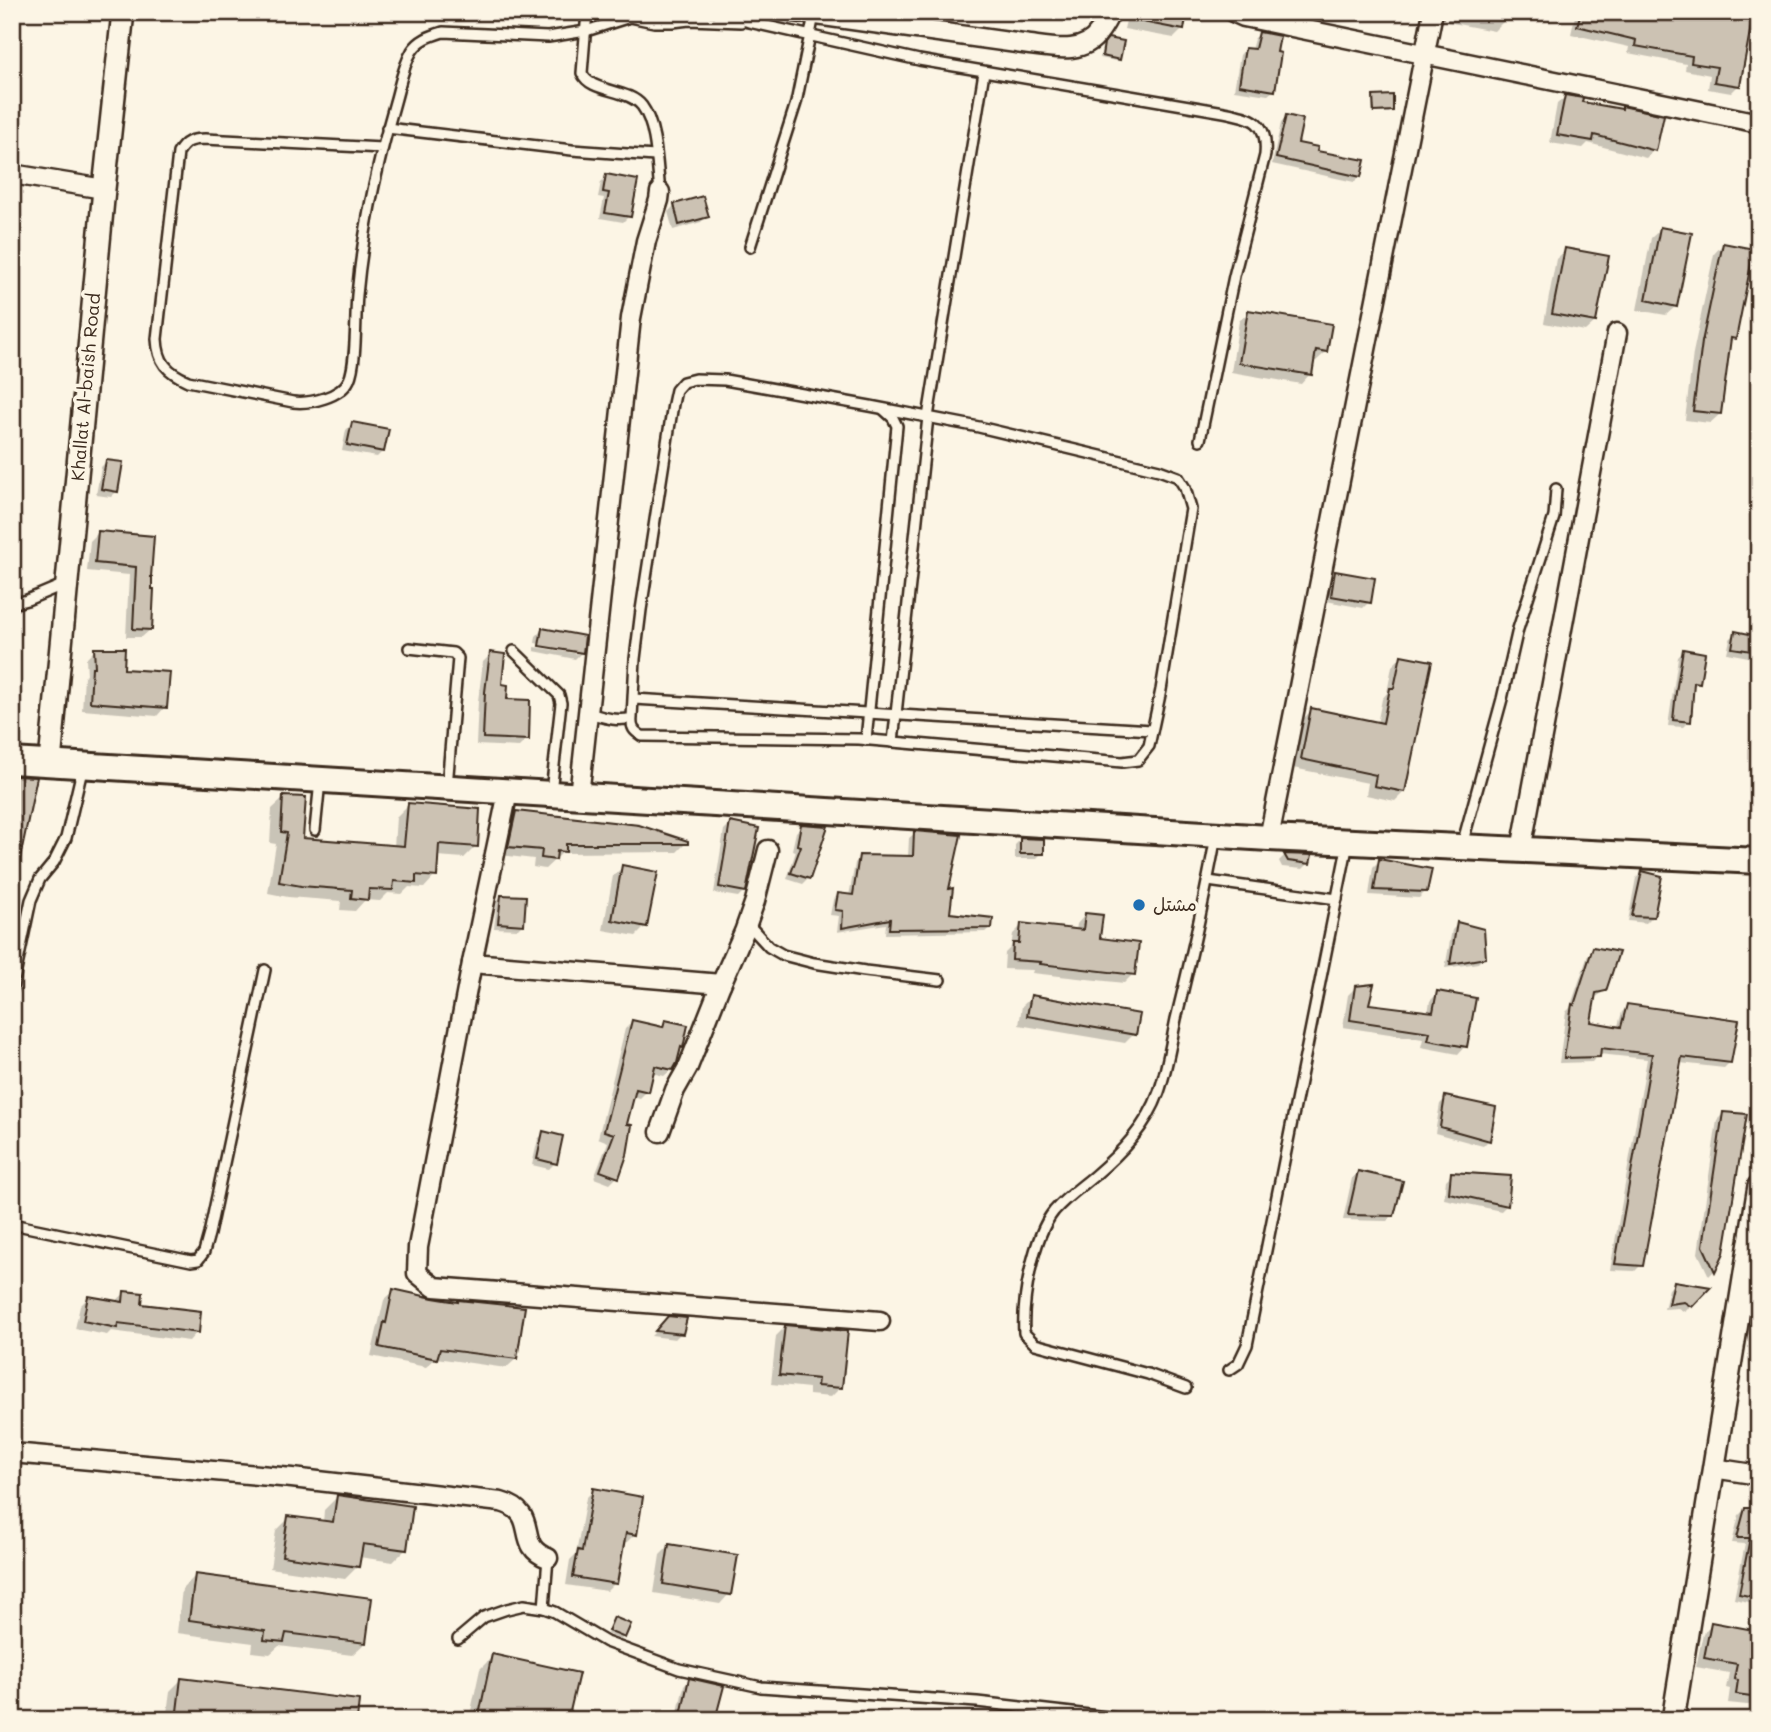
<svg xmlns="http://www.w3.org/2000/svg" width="1771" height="1732" viewBox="0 0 1771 1732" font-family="Mali,'Playpen Sans Arabic',sans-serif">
	<rect width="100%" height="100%" fill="#fcf5e5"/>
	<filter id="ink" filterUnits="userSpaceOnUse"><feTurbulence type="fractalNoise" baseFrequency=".0143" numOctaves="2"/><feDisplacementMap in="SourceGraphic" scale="14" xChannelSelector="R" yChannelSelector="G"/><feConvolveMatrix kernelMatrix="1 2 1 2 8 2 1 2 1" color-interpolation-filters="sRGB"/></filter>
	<g filter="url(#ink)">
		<g fill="#0003">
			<polygon points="1004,12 1027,12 1021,19 1003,15"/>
			<polygon points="1128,12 1186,12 1183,29 1174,38 1124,29"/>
			<polygon points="1449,12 1505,12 1503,22 1494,31 1447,22"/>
			<polygon points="1576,12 1695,12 1739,85 1731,93 1708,89 1710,75 1685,70 1686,64 1628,53 1629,47 1571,34"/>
			<polygon points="1259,34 1274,90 1268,95 1234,90 1240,55 1245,49 1251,50 1254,39"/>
			<polygon points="1109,40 1119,59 1116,61 1100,58 1102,47"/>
			<polygon points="1565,97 1580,103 1621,110 1654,150 1646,158 1588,143 1583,148 1550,143 1557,104"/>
			<polygon points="1374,98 1392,110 1389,113 1372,113 1372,100"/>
			<polygon points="1287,117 1295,144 1360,176 1354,182 1272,164 1281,123"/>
			<polygon points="607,176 629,216 623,222 600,218 604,198 598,197 601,182"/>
			<polygon points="702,198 707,216 701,222 673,230 668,212 674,206"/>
			<polygon points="1661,229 1676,306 1666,315 1637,310 1651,238"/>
			<polygon points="1723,244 1734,338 1729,343 1720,414 1710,423 1685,420 1693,353 1714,254"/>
			<polygon points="1566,250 1595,322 1585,331 1544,323 1556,259"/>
			<polygon points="1249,312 1326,352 1316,361 1312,360 1310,374 1301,384 1231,372 1239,321"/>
			<polygon points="352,424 383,451 377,457 342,451 346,430"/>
			<polygon points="107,461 117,491 111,497 96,495 101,467"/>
			<polygon points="98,533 153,538 149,579 151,629 142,637 126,637 129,575 87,571 90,541"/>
			<polygon points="1335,573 1369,602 1363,608 1326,601 1329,578"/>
			<polygon points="542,630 583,637 581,653 575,659 534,651 534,647 579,654 579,651 535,643 536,636"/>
			<polygon points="1736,633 1759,638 1759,659 1727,653 1730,639"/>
			<polygon points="95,650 123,671 165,707 157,716 82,710 84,677 87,675 86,659"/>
			<polygon points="1684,651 1698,682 1692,688 1689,721 1683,727 1668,726 1678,657"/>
			<polygon points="12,653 20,653 17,691 12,696"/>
			<polygon points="491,654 505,700 527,739 519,747 476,745 478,701 483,662"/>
			<polygon points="1401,657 1404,792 1395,801 1366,795 1368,783 1293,768 1303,719 1312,710 1377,724 1382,699 1387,693 1392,666"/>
			<polygon points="284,798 301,840 394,847 396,817 408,805 476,846 464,858 437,856 435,876 424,888 409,887 402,894 388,893 380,901 365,900 355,911 340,910 341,901 288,897 268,893 276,844 270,843 272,809"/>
			<polygon points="516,813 686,843 677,852 562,853 545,869 533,867 534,859 500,855 507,822"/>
			<polygon points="730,824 744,891 738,897 714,893 724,830"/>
			<polygon points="802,826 809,878 803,884 787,879 796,851 792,850 796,832"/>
			<polygon points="915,833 947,890 948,914 991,927 985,932 885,934 886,924 837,932 839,916 830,915 833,900 838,895 849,896 855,863 860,857 908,857 909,838"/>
			<polygon points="1021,839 1042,853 1036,859 1015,859 1015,845"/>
			<polygon points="1285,855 1310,857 1309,863 1303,869 1282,867 1279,861"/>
			<polygon points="1379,861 1425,892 1419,898 1369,895 1373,867"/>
			<polygon points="623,867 646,926 636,936 603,930 613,876"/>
			<polygon points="1642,873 1652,917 1646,923 1628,921 1636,878"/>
			<polygon points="501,896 523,924 518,929 494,928 497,901"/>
			<polygon points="1085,915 1099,939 1133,974 1124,983 1032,973 1033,970 1004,969 1005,953 1011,947 1013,934 1022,925 1076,931 1077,924"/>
			<polygon points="1458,924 1484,957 1478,963 1445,968 1452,930"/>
			<polygon points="1594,949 1605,990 1598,996 1593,997 1589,1024 1617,1029 1622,1012 1628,1006 1730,1062 1724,1068 1680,1063 1641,1265 1635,1271 1610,1270 1647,1059 1599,1054 1592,1062 1559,1063 1566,1012 1570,1008 1588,955"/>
			<polygon points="1356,987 1366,1006 1428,1013 1430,1001 1438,993 1465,1046 1458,1054 1421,1047 1423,1039 1343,1027 1348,995"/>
			<polygon points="1032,997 1134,1034 1125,1043 1019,1025 1022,1006"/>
			<polygon points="632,1022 660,1028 665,1022 681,1047 678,1050 672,1069 664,1076 652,1073 647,1091 640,1098 633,1096 625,1125 617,1177 610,1184 594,1178 608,1142 598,1138 625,1029"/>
			<polygon points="1446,1098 1489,1140 1483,1146 1435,1133 1440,1104"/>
			<polygon points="1723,1114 1722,1252 1714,1271 1709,1276 1698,1253 1717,1120"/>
			<polygon points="544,1133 555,1163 549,1169 532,1165 538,1139"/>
			<polygon points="1358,1172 1393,1215 1387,1221 1343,1220 1352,1178"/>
			<polygon points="1452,1174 1507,1205 1501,1211 1444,1199 1446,1180"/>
			<polygon points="1675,1283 1707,1288 1685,1312 1678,1308 1664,1309 1669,1289"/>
			<polygon points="394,1291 516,1359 506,1368 436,1358 426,1367 371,1356 384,1300"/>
			<polygon points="125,1293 140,1305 197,1332 189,1341 111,1331 107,1335 75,1329 80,1306 88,1298 116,1301"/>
			<polygon points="1759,1295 1759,1323 1753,1322"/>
			<polygon points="669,1318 681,1333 675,1339 651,1336"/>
			<polygon points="785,1327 840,1388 831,1397 809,1395 809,1388 771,1384 776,1336"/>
			<polygon points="594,1490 635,1534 627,1542 623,1542 615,1583 607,1591 566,1585 570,1560 576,1554 586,1498"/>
			<polygon points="337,1497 406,1549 393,1562 359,1557 358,1566 345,1579 270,1568 276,1531 289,1518 323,1523 324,1510"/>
			<polygon points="1745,1509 1759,1510 1759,1604 1734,1599 1745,1544 1732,1543 1739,1515"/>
			<polygon points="670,1545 729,1594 720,1604 654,1593 660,1555"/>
			<polygon points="195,1576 365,1643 352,1655 279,1646 270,1654 252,1652 253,1643 177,1633 182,1589"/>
			<polygon points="612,1622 628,1625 621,1640 607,1634"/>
			<polygon points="1712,1624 1759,1633 1759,1704 1747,1705 1728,1703 1730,1689 1726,1688 1729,1673 1696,1667 1703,1633"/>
			<polygon points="493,1656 568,1713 597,1720 469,1720 480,1669"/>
			<polygon points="181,1680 355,1720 166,1720 170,1691"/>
			<polygon points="690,1680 714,1720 676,1720 684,1686"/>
		</g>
		<g fill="#ccc2b3" stroke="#3b2a1e" stroke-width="2">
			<polygon points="1133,12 1187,12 1184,30 1132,20"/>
			<polygon points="1581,12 1735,12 1753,15 1740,86 1714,82 1717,67 1691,63 1692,56 1635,46 1636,40 1577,26"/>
			<polygon points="1259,32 1280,36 1277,52 1281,53 1275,91 1239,85 1245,48 1255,49"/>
			<polygon points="1108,38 1124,41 1120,60 1102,56 1104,43"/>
			<polygon points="1393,95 1393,111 1374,112 1373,96"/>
			<polygon points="1565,95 1583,98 1582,102 1622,109 1622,106 1664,115 1656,151 1594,135 1593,141 1557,135"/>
			<polygon points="1286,115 1303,119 1298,143 1318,147 1317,151 1365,160 1361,177 1276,158"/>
			<polygon points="606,174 638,180 631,217 605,213 609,193 603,192"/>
			<polygon points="703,196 709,217 679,225 674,204"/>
			<polygon points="1660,227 1692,233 1677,307 1646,300"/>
			<polygon points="1723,243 1754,249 1736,339 1731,338 1721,414 1693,411 1702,342"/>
			<polygon points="1565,248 1609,256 1596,322 1552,314"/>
			<polygon points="1248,310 1332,324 1327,352 1316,350 1312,375 1239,363"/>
			<polygon points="352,422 389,429 384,452 347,445"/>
			<polygon points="106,460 123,462 118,492 101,489"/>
			<polygon points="98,531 154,536 151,577 152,577 152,589 154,589 152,630 133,629 136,567 95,563"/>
			<polygon points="1335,571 1375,578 1371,603 1331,596"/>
			<polygon points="542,628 585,636 583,653 539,646"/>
			<polygon points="1735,631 1759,636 1759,652 1732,648"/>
			<polygon points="94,648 125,648 124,669 170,672 167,708 90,702 92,667 95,667"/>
			<polygon points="1683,649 1705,653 1700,683 1694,682 1691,722 1673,720 1676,692"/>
			<polygon points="490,652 505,654 502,684 508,685 507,699 530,700 529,740 483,738 485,692"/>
			<polygon points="1401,655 1432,661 1405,792 1374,786 1376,775 1301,759 1311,708 1383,723 1390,688 1394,688"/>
			<polygon points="12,776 37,777 19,863 12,862"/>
			<polygon points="283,796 306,797 303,838 404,846 408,803 480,809 478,847 439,844 437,877 416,875 416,883 394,881 393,890 369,889 368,900 351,898 352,890 301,886 279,882 287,833 281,832"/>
			<polygon points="516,811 639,825 688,841 688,844 566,844 566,852 557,851 556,860 541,858 542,850 508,847"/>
			<polygon points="730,822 759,828 746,892 719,887"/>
			<polygon points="801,824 828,826 810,879 791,873 801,846 797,845"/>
			<polygon points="914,831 961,835 949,889 953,888 950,913 993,918 992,928 889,929 890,919 842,928 843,911 835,910 838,893 853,895 859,855 913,856"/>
			<polygon points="1020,838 1044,839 1044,854 1020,854"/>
			<polygon points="1284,854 1312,855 1310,864 1288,861"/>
			<polygon points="1379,859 1432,869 1427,892 1374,890"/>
			<polygon points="622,865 658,872 647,927 612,920"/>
			<polygon points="1642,871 1662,876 1654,917 1632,916"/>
			<polygon points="501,895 526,896 524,925 498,923"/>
			<polygon points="1085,913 1103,915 1100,938 1139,943 1135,975 1040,964 1041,962 1012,960 1013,943 1019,943 1021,923 1083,930"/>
			<polygon points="1457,922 1484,929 1486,958 1450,964"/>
			<polygon points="1593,947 1619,952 1606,991 1596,993 1591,1022 1621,1027 1627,1004 1739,1020 1731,1063 1682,1057 1643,1266 1615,1264 1652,1054 1601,1048 1600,1057 1564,1058 1572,1004 1574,1005"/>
			<polygon points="1374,984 1369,1004 1433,1012 1437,991 1476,998 1467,1047 1428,1040 1430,1032 1350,1020 1355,986"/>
			<polygon points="1031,995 1140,1014 1136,1035 1027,1016"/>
			<polygon points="632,1020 663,1027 665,1020 688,1025 683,1048 681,1047 677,1063 673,1070 655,1066 649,1092 636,1089 627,1124 632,1125 627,1155 619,1178 600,1171 614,1134 604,1131"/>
			<polygon points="1445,1096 1496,1107 1490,1141 1440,1127"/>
			<polygon points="1723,1112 1747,1114 1724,1253 1715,1272 1703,1246"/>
			<polygon points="543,1131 563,1136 557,1164 537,1159"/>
			<polygon points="1358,1171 1403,1181 1394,1216 1348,1215"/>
			<polygon points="1451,1172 1511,1176 1508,1206 1449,1193"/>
			<polygon points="1674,1281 1711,1287 1692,1307 1684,1302 1669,1304"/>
			<polygon points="393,1289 433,1298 458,1302 458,1300 525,1307 517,1359 440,1349 437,1359 379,1347 384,1322 386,1323"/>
			<polygon points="124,1291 143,1293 142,1304 201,1311 199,1333 118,1323 117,1328 83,1321 88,1296 123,1302"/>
			<polygon points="668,1316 687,1318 683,1334 655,1331"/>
			<polygon points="785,1325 848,1331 842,1388 817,1386 818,1379 779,1375"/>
			<polygon points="593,1488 643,1497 637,1535 626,1533 617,1584 573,1577 578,1550 582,1551"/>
			<polygon points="337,1495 413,1506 407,1550 363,1544 359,1567 282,1556 288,1516 333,1522"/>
			<polygon points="1745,1508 1759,1508 1759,1598 1739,1594 1750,1538 1737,1538"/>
			<polygon points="669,1544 738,1555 731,1595 663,1584"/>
			<polygon points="195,1574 372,1598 366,1643 286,1633 284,1642 264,1640 265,1631 189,1620"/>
			<polygon points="614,1617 631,1624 625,1638 608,1631"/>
			<polygon points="1711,1622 1759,1631 1759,1697 1736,1694 1738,1680 1734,1679 1737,1664 1704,1658"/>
			<polygon points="492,1654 579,1673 568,1720 478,1720"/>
			<polygon points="181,1678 359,1700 357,1720 176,1720"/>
			<polygon points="689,1678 724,1686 715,1720 680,1720"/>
		</g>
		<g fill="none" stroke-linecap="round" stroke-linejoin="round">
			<defs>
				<g id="service">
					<path d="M587 12 582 73C590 93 628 88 642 106 657 126 657 167 660 192"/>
					<polyline points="621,12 630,17 654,22 673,22 689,20 741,22"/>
					<path d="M730 12 737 18 749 22 919 60 1224 112C1253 118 1268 121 1265 155L1234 276 1200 440"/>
					<polyline points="387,128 572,150 655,156"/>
					<path d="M382 148 205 139C192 139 185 141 178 153L157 339C158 362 167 372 188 381L293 402C310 404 341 397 349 380 357 363 355 316 357 295 363 229 377 165 395 102 400 85 403 66 412 51 419 40 430 36 443 32L548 37 586 31 630 17"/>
					<polyline points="750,247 796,103 814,15"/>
					<polyline points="12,604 27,600 65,584"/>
					<polyline points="409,648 453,653 458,658 447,786"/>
					<polyline points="514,651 559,695 561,703 551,792"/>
					<polyline points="634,699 1152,730"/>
					<path d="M588 713C603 717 616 722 632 718L635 659 641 610 673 404 676 390 683 382 695 379 725 380 870 406 979 427 1159 470 1178 477 1185 488 1191 509 1161 690 1149 746 1138 760 1122 762 859 739 642 736C634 731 631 728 632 718"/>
					<polyline points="866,740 897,426 893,418 883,409"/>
					<polyline points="893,742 928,417 984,72"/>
					<polyline points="315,830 320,781"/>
					<polyline points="1462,845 1502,699 1518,629 1554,517 1556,489"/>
					<polyline points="1208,881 1337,899"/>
					<polyline points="747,923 769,947 783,955 814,963 865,971 940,980"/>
					<polyline points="12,990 31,900 40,879 54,862 66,838 83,766"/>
					<polyline points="12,1224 191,1261 198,1260 204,1252 209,1234 265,970"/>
					<polyline points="1229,1370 1238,1364 1247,1345 1348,843"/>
					<path d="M1186 1388 1148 1374 1035 1344 1024 1333C1022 1300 1033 1237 1054 1211 1066 1197 1081 1187 1094 1176 1121 1153 1147 1126 1159 1092 1167 1069 1171 1043 1176 1019 1191 958 1205 897 1216 836"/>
					<polyline points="544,1608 548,1558"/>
					<polyline points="458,1639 484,1617 507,1609 524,1605 544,1608 555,1612 606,1642 679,1669 761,1687 977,1702 1133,1720"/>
				</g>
				<g id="minor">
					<path d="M795 12 1030 45C1053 48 1084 55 1099 32 1104 26 1107 19 1111 12"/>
					<polyline points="1233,12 1244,17 1759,123"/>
					<polyline points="12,174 104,189"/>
					<polyline points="508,792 472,963 418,1247 417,1273 434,1287 880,1321"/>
					<polyline points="579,796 631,318 646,241 659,200 660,192"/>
					<polyline points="1269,838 1433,12"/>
					<polyline points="1521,850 1617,333"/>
					<polyline points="472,963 721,984"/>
					<polyline points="660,1132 675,1090 688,1067 721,984 744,932 755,901 768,850"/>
					<path d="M12 1453 292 1478 501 1502C542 1513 513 1546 548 1558"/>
					<polyline points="1713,1468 1759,1475"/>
				</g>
				<g id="tertiary">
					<polyline points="50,762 104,189 123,12"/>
					<polyline points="1673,1720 1759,1186"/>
				</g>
				<polyline id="secondary" points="12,761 1269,838 1759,861"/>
			</defs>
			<use href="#service" stroke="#3b2a1e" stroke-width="14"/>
			<use href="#minor" stroke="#3b2a1e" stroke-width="23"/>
			<use href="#tertiary" stroke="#3b2a1e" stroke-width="26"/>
			<use href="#secondary" stroke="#3b2a1e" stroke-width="30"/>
			<use href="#service" stroke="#fcf5e5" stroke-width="9"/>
			<use href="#minor" stroke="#fcf5e5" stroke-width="18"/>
			<use href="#tertiary" stroke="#fcf5e5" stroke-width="21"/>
			<use href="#secondary" stroke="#fcf5e5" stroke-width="24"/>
		</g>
	</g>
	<circle fill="#1f6fb2" stroke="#fcf5e5" stroke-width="2.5" cx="1139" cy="905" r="7"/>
	<g text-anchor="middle" stroke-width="7" stroke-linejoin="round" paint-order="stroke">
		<g font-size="18" fill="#3b2a1e" stroke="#fcf5e5">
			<text transform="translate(86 387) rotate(-85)" y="6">Khallat Al-baish Road</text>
		</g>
		<g font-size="18" fill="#3b2a1e" stroke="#fcf5e5" text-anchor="start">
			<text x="1153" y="911">مشتل</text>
		</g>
	</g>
	<rect width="1771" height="1732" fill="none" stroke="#fcf5e5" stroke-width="42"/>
	<rect x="21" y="21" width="1729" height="1690" fill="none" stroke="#3b2a1e" stroke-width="2.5" filter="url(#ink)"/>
</svg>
